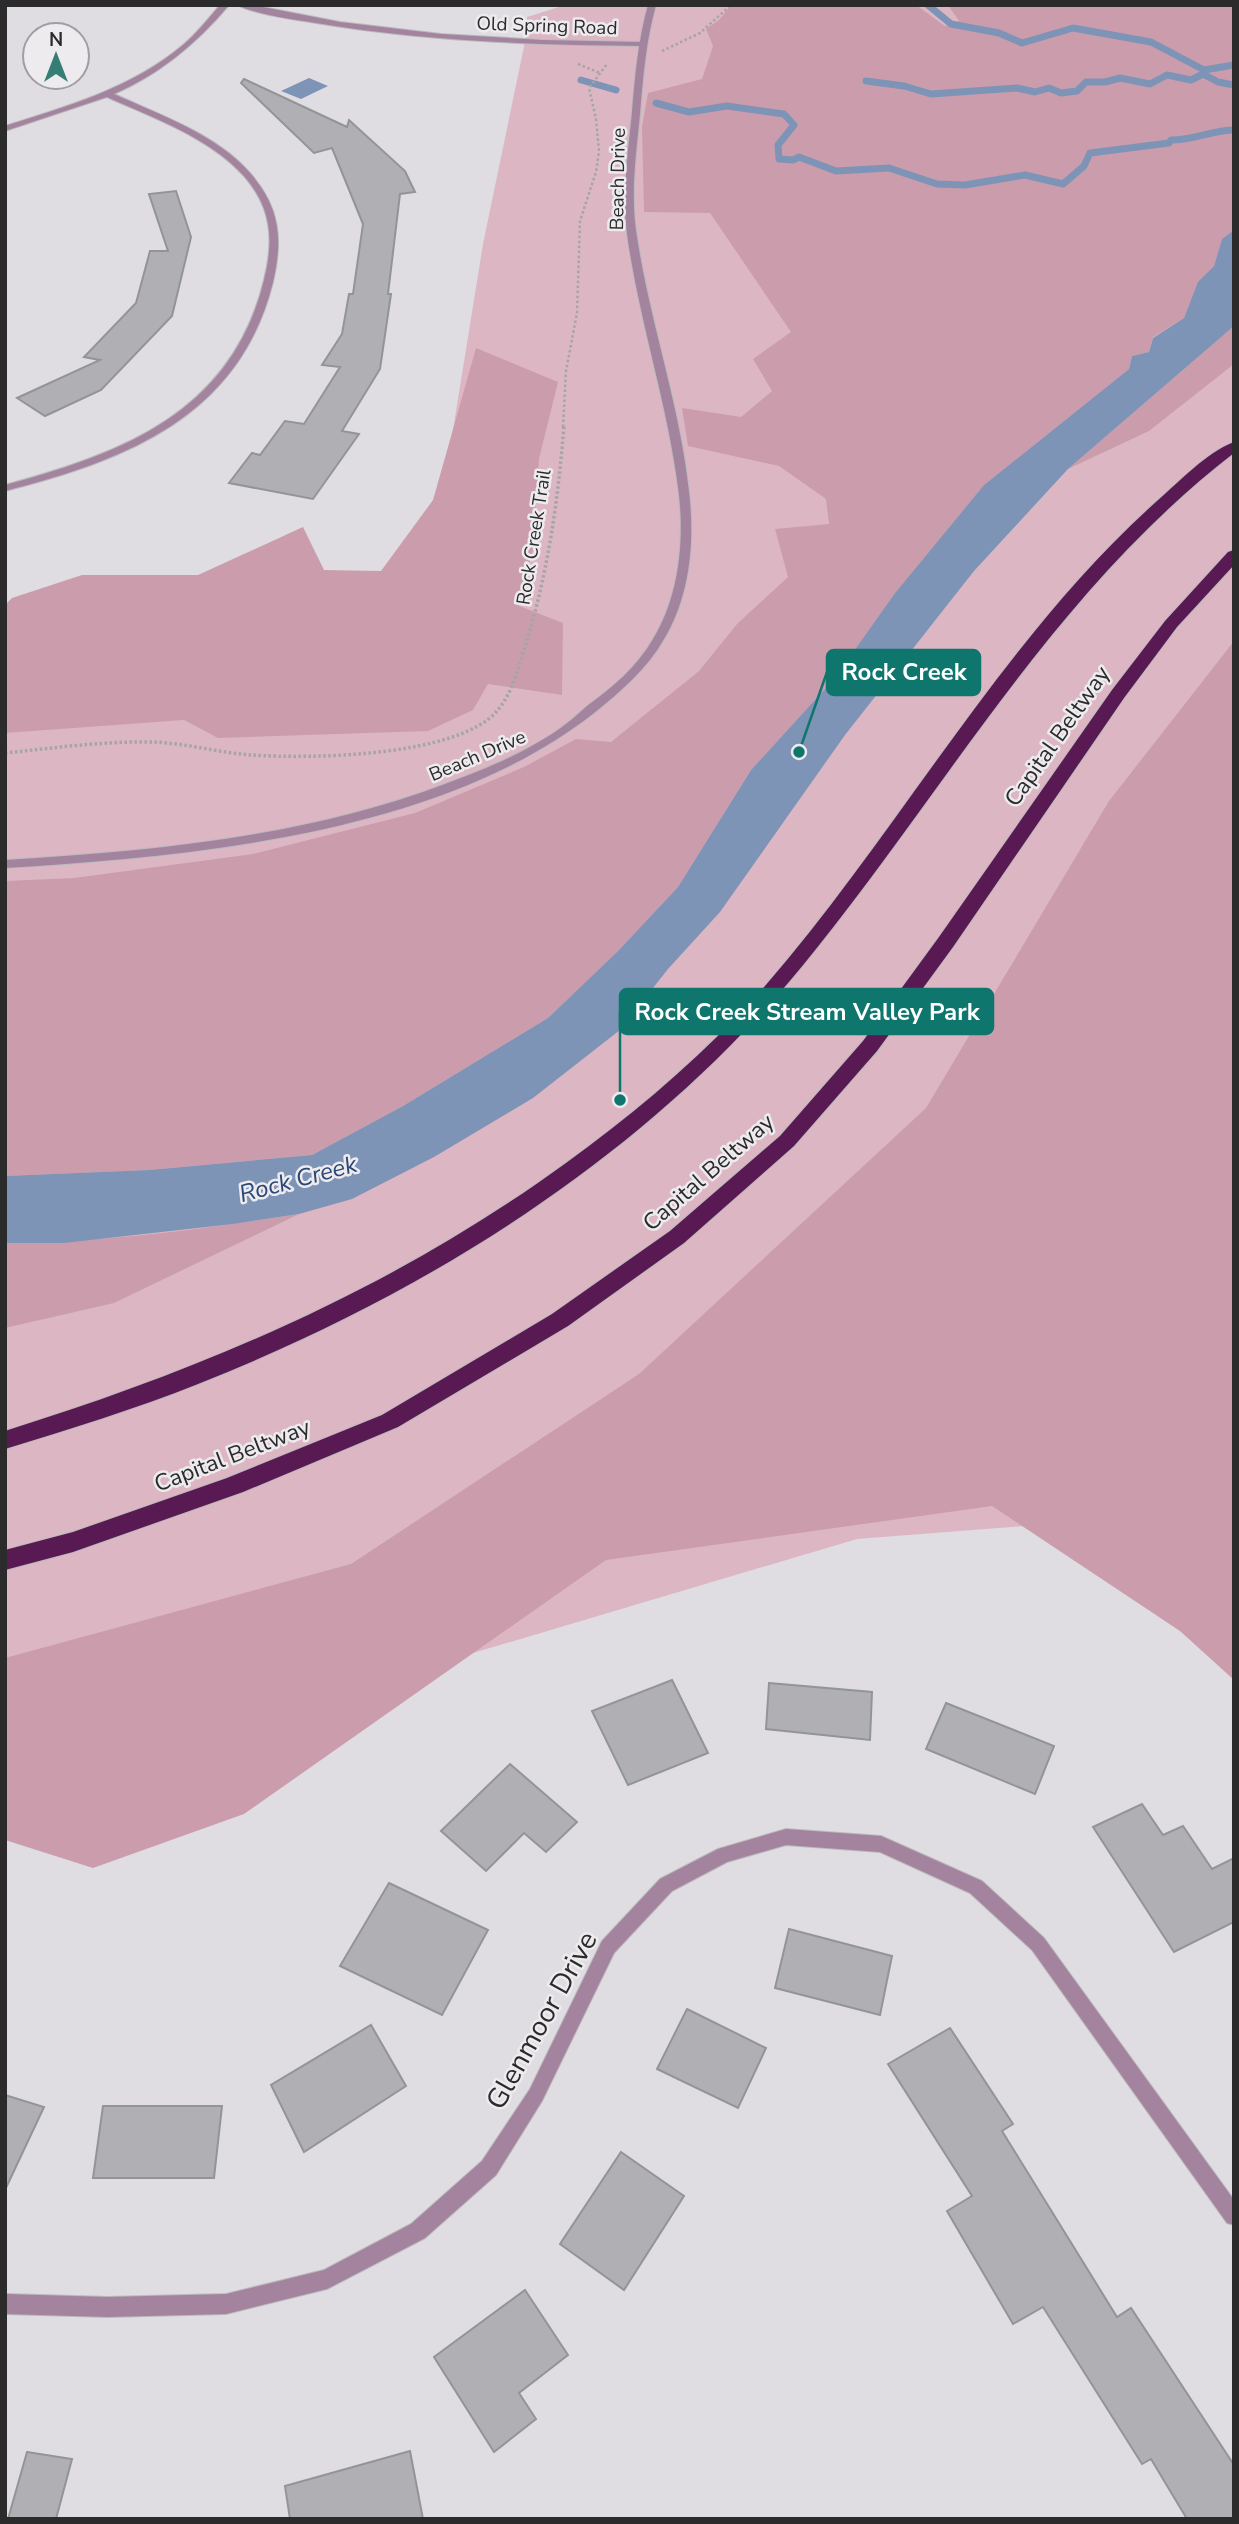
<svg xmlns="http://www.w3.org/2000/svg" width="1239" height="2524" viewBox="0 0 1239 2524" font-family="'Nunito Sans',sans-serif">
	<rect width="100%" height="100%" fill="#dfdde1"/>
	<polygon fill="#dcb7c3" points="565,5 1234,5 1234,1530 1077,1522 857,1539 5,1792 5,678 390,578 442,498 483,244 527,32 527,17"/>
	<g fill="#cb9dac">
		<polygon points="731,5 916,5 945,26 959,21 948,5 1234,5 1234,230 1222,239 1214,266 1199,282 1184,318 1153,337 1149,352 1132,356 1129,369 984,485 895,593 834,679 751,770 678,887 618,951 548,1018 403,1106 312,1155 149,1170 5,1176 5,881 74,878 253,854 415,813 524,767 576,739 611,742 699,671 737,624 788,577 775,529 829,524 826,499 779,466 688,446 682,408 741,417 772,391 753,359 791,332 710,213 644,212 642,127 648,93 702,79 713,46 706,29 719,20"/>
		<polygon points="1234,326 1234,364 1149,431 1068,469"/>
		<polygon points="476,348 558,382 539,459 533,549 517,605 563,623 562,695 488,684 473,710 428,731 218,738 184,720 5,733 5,605 12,598 82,575 198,575 303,527 324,570 381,571 433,500"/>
		<polygon points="1234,641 1234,1680 1180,1631 992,1506 606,1560 244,1814 93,1868 5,1840 5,1658 351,1564 639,1374 926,1108 1109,801"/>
		<path d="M299 1214 114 1303 5 1328V1243C103 1243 202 1229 299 1214Z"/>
	</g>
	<g fill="#7e94b7">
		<polygon points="309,78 328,86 301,99 281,91"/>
		<polygon points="1234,230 1234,326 1068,469 974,571 845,735 720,912 668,969 620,1030 533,1098 434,1157 352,1199 299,1214 233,1224 64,1243 5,1243 5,1176 149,1170 312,1155 403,1106 548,1018 618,951 678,887 751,770 834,679 895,593 984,485 1129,369 1132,356 1149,352 1153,338 1184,318 1198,282 1214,266 1222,239"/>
	</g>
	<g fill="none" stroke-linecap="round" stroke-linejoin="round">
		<g stroke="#7e94b7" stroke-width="7">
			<polyline points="928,5 951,24 999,33 1022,43 1073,28 1151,42 1204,70 1234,65"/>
			<polyline points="581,80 616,90"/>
			<polyline points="866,81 904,86 931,94 1017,88 1035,92 1049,88 1061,93 1077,91 1086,82 1105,82 1120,78 1150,84 1167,75 1191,80 1203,74 1218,82 1234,85"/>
			<path d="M656 103 689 112 727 106 784 114 794 125 778 145 779 159 793 160 799 157 836 171 889 168 937 184 965 185 1025 175 1063 184 1084 166 1090 153 1169 143 1171 140C1195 140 1212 130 1234 130"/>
		</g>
	</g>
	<g fill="#b0b0b4" stroke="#939497" stroke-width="2">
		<polygon points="244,79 347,127 349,120 405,171 415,192 400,194 388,294 391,294 380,369 342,431 359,434 313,499 229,483 252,453 260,455 285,421 304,424 340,367 322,365 342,334 349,294 353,294 363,224 332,148 314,153 241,83"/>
		<polygon points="176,191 191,237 172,316 101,390 45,416 17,398 100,360 84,357 136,303 150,251 168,251 149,194"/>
		<polygon points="672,1680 708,1753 628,1785 592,1711"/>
		<polygon points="769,1683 872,1692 870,1740 766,1729"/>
		<polygon points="946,1703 1054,1746 1035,1794 926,1749"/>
		<polygon points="510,1764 577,1822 546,1852 524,1833 486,1871 441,1831"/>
		<polygon points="1142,1804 1163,1835 1183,1826 1212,1869 1234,1858 1234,1922 1174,1952 1093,1827"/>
		<polygon points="389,1883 488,1930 442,2015 340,1966"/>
		<polygon points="789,1929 892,1956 880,2015 775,1988"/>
		<polygon points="687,2009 766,2048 738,2108 657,2069"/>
		<polygon points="371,2025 406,2086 304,2152 271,2085"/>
		<polygon points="950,2028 1013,2124 1002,2131 1117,2317 1131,2308 1234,2465 1234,2519 1187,2519 1151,2459 1142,2464 1043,2307 1013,2324 947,2211 972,2196 888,2064"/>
		<polygon points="5,2095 44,2107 5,2190"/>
		<polygon points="103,2106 222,2106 214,2178 93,2178"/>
		<polygon points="621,2152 684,2196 624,2290 560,2244"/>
		<polygon points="525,2290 568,2355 519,2393 536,2419 494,2452 434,2357"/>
		<polygon points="410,2451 423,2519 290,2519 285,2486"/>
		<polygon points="27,2452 72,2459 56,2519 8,2519"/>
	</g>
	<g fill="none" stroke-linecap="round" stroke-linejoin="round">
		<defs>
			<g id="minor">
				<path d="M220 5H229C197 43 160 74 114 94 160 115 216 134 250 173 280 207 283 239 273 282 240 416 127 460 5 491V485C123 453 232 412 264 280 274 240 272 208 244 176 209 137 153 118 107 97L5 131V126C68 106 132 88 183 45 197 33 208 19 220 5Z"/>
				<path d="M237 5H253L340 22 441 34 542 40 643 42 647 44 643 46C533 45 424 41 316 23 292 19 258 15 237 5Z"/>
				<polygon points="786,1829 881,1836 982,1881 1044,1938 1234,2200 1234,2225 1227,2223 1032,1950 970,1893 880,1852 786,1845 727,1862 672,1891 614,1953 542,2101 496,2175 425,2238 327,2289 226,2314 108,2317 5,2314 5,2294 108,2297 226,2294 324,2270 411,2224 482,2161 530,2089 602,1941 660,1879 718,1849"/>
			</g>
			<path id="tertiary" d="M648 5H656C646 41 643 77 640 114 636 155 630 196 637 237 650 323 680 406 689 492 695 541 690 596 664 639 647 669 621 691 594 713 440 834 195 856 5 868V860C154 851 305 837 445 784 483 770 522 754 555 732 567 724 577 715 587 706 613 687 637 667 653 639 680 595 685 537 678 487 667 402 639 320 627 234 622 194 628 153 632 112 635 76 638 41 648 5Z"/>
			<g id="motorway">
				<path d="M1234 442V453C1058 589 953 778 816 949 658 1149 433 1291 198 1384 135 1409 70 1429 5 1449V1431C207 1368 394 1288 566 1163 638 1111 706 1053 765 986 901 829 1002 640 1157 501 1180 481 1206 453 1234 442Z"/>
				<polygon points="1234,550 1234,565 1177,627 1124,698 953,947 877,1051 794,1146 684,1243 568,1326 398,1427 243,1492 73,1552 5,1570 5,1550 73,1532 227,1478 382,1415 552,1314 670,1231 780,1136 863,1041 939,937 1112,690 1165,621 1228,552"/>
			</g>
		</defs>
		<use href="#minor" stroke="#bbb9bd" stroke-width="2"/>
		<use href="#tertiary" stroke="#bbb9bd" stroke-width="2"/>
		<use href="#motorway" stroke="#bbb9bd" stroke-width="2"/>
		<g stroke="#a5a4a7" stroke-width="2.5" stroke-dasharray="2.5 2.5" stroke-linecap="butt">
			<polyline points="662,51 700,33 731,5"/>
			<polyline points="578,64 600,73"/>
			<polyline points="563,427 566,371 577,313 580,221 596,172 599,151 596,119 589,88 607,64"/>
		</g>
		<path stroke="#a5a4a7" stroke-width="3.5" stroke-dasharray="2.5 2.5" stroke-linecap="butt" d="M5 753C54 748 103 741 153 742 186 743 219 753 252 755 310 759 457 757 497 711 511 695 517 673 523 653 547 579 558 503 564 425"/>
		<use href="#minor" fill="#a3839d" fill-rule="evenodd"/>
		<use href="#tertiary" fill="#a3839d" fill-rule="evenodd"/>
		<use href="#motorway" fill="#591952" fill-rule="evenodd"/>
	</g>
	<g text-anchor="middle" stroke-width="5" stroke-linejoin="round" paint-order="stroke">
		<g font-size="19" fill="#2b2b2c" stroke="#edebee">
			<text transform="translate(547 25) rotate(2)" y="7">Old Spring Road</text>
			<text transform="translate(617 179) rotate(-89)" y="7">Beach Drive</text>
			<text transform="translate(533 537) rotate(-81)" y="7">Rock Creek Trail</text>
			<text transform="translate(477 755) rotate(-23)" y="7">Beach Drive</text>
		</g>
		<g font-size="23" fill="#2b2b2c" stroke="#edebee">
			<text transform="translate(1057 736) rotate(-55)" y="8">Capital Beltway</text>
			<text transform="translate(708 1172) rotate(-41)" y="8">Capital Beltway</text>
			<text transform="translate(232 1455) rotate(-21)" y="8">Capital Beltway</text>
		</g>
		<g font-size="24" font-style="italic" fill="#294777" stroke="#edebee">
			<text transform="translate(298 1179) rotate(-15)" y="8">Rock Creek</text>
		</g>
		<g font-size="28" fill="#2b2b2c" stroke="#edebee">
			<text transform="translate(541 2020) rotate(-61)" y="10">Glenmoor Drive</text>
		</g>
	</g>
	<path fill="none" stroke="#0f766e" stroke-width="2.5" d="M799 752L827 672M620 1100L620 1012"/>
	<g fill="#0f766e" stroke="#edebee" stroke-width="2.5">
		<circle cx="799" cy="752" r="7"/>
		<circle cx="620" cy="1100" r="7"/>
	</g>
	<g fill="#0f766e" stroke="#0f766e" stroke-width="2.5">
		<rect x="827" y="650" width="153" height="45" rx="7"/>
		<rect x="620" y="989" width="373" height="45" rx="7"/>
	</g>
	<g font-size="24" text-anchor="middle" font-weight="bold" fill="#fff">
		<text x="904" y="680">Rock Creek</text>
		<text x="807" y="1020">Rock Creek Stream Valley Park</text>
	</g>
	<rect width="1239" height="2524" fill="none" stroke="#2b2b2c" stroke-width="14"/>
	<g transform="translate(56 56)"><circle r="33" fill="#edebee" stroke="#9f9ea0" stroke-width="2"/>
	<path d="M0-5L12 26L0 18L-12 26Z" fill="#367d76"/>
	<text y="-10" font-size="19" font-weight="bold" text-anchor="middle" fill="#2b2b2c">N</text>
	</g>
</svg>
